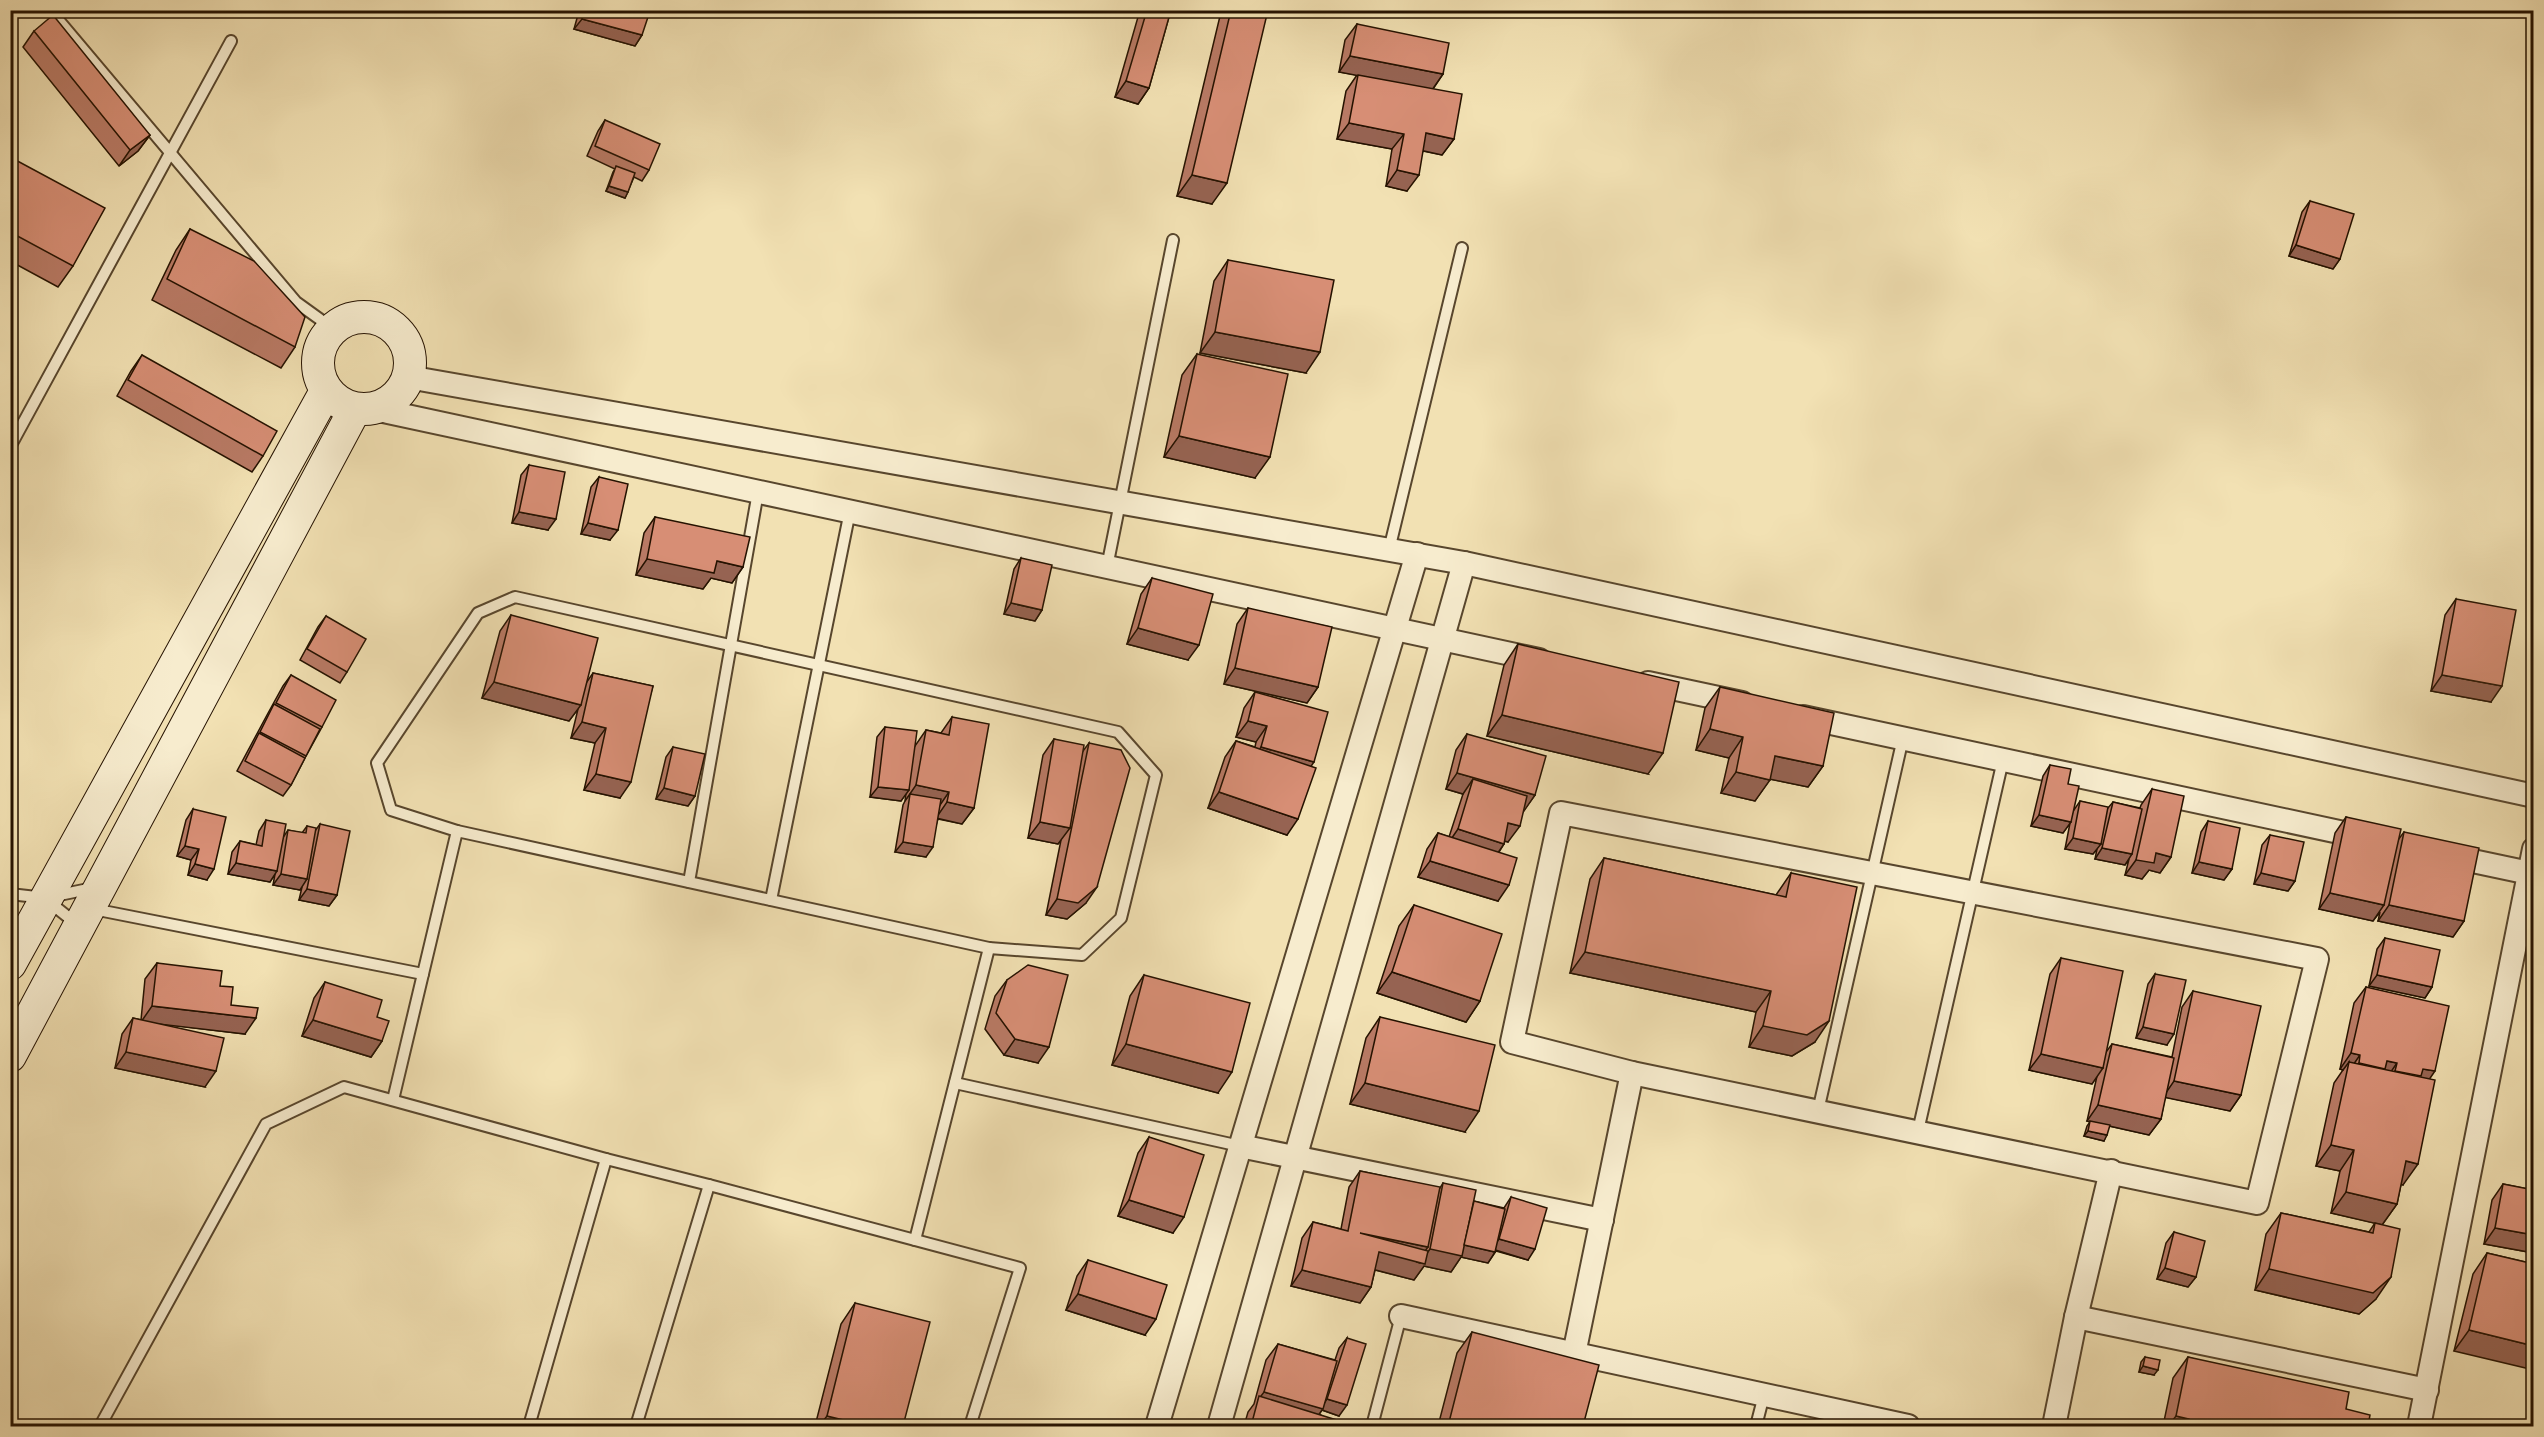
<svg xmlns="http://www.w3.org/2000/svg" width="2544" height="1437" viewBox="0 0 2544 1437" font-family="'EB Garamond',serif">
	<rect width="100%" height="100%" fill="#f2e1b3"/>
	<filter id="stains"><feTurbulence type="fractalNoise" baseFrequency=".00333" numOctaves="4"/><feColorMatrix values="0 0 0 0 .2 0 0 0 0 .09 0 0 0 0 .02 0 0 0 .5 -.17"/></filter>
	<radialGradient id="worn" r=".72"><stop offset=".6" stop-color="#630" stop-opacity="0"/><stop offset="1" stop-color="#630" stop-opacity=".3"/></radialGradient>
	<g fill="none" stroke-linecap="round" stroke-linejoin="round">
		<defs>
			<g id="lane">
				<polyline points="50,10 296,302 332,328"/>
				<polyline points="10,447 231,41"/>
				<polyline points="1389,550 1462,248"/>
				<polyline points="1107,567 1173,240"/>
				<polyline points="457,831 391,810 377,763 478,613 515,597 1118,732 1156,775 1121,918 1082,955 989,948"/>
				<polyline points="689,882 758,492"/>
				<polyline points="10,894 45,898 93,888"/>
				<polyline points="771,900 850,511"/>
				<polyline points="48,901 78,925"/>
				<polyline points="93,909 423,974"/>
				<polyline points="955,1083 1240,1146"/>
				<polyline points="393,1100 457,831 989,948 915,1240"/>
				<polyline points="1818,1111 1903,738"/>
				<polyline points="1918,1131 2003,760"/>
				<polyline points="709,1185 1020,1268 970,1426"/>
				<polyline points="100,1426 266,1124 344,1087 606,1159"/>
				<polyline points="529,1426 606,1159 709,1185 636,1426"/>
				<polyline points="1372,1426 1401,1316"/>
				<polyline points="1756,1426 1764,1395"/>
			</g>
			<g id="street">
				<polyline points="408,377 1464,563 2534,796"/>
				<polyline points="374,409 1539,660"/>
				<polyline points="1648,683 1742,703"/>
				<polyline points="1803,717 2367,838"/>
				<polygon points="1561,813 2317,959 2257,1203 1632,1073 1512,1042"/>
				<polyline points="2449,856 2534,874"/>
				<polyline points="1240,1146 1602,1220"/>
				<polyline points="1401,1316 1908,1426"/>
				<polyline points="2076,1317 2427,1390"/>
				<polyline points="1574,1354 1632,1073"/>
				<polyline points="1157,1426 1417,554"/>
				<polyline points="1219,1426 1464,563"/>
				<polyline points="2054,1426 2076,1317 2111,1171"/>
				<polyline points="2419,1426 2534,849"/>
			</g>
			<g id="secondary">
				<circle cx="364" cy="363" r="46"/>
				<polyline points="10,964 326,391"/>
				<polyline points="10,1056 355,409"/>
			</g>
		</defs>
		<use href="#lane" stroke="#58462d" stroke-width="14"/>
		<use href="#street" stroke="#58462d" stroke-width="26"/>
		<use href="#secondary" stroke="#251200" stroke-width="34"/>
		<use href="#lane" stroke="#f7ecce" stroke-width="10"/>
		<use href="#street" stroke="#f7ecce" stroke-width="22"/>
		<use href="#secondary" stroke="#f7ecce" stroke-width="32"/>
	</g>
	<g fill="#b97a65" stroke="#251200" stroke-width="1.5">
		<polygon points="624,10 642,35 635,46 574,29 579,11"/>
		<polygon points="1140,10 1171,10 1149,88 1138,104 1115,97"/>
		<polygon points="1223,10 1268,10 1212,204 1177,196 1220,16"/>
		<polygon points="1357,24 1443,74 1433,89 1454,139 1442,155 1423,151 1407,191 1386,186 1392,149 1337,139 1346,91 1357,75 1339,72 1345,40"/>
		<polygon points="34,31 150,135 138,151 119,166 23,47"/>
		<polygon points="605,120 649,170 642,181 634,177 625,198 606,191 613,172 615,169 587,156 598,131"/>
		<polygon points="10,157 73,266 58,287 10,261"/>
		<polygon points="2310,201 2340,259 2333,269 2289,256 2302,212"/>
		<polygon points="190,229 295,347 281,368 152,300 176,250"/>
		<polygon points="1228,260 1306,373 1200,353 1214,281"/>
		<polygon points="1197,354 1255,478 1164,457 1182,375"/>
		<polygon points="142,355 263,456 252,472 117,396 131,371"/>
		<polygon points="529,465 548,530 512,523 521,475"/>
		<polygon points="599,477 610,540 581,534 591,487"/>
		<polygon points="655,517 743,567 732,583 711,578 703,589 636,575 644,533"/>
		<polygon points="1021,558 1042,610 1035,621 1004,614 1014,569"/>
		<polygon points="1152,578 1188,660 1127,644 1141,594"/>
		<polygon points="2456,599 2491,702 2431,691 2445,615"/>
		<polygon points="1248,608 1318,687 1307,703 1224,684 1237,624"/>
		<polygon points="511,615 586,683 593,673 653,686 620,798 584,790 595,743 571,738 578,709 569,721 482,698 500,631"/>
		<polygon points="326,616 347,672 340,683 300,660 318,627"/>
		<polygon points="1518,644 1648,774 1487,736 1504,665"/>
		<polygon points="291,675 322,727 305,758 291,785 283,796 237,771 267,715 283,686"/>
		<polygon points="1720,687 1823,766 1808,787 1770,779 1755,801 1721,793 1729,758 1696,750 1705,708"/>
		<polygon points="1255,692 1311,766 1287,835 1208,808 1225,757 1236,741 1255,747 1256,742 1236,737 1244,708"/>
		<polygon points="952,717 974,808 962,824 938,819 926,857 895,852 903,805 905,801 906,793 901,801 870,797 877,737 885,727 915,746 926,730 941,733"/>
		<polygon points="1467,734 1535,795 1524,810 1508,842 1505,841 1504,844 1499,852 1498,901 1418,877 1427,849 1438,833 1449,837 1463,794 1446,789 1456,750"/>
		<polygon points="1054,739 1083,751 1089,743 1086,903 1067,919 1046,915 1061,840 1058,844 1028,838 1043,755"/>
		<polygon points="673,747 695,796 688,806 656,799 666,757"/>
		<polygon points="2050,765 2068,784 2074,810 2080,801 2108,808 2113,802 2140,808 2141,805 2152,789 2171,857 2160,873 2149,870 2142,879 2125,875 2129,859 2125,865 2095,859 2097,849 2093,854 2065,849 2070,823 2063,833 2031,826 2043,776"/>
		<polygon points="193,809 207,880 188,875 191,860 177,856 186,820"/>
		<polygon points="2346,817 2398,840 2404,832 2464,921 2453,937 2378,921 2380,912 2373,921 2319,909 2335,833"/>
		<polygon points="266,820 284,836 288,830 302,833 307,826 315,831 320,824 337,895 329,906 299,900 302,887 300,890 273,885 275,874 270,882 228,874 232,852 240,841 256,845 259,831"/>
		<polygon points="2208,821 2232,869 2224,880 2192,873 2201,832"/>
		<polygon points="2270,835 2295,881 2288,891 2254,884 2262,845"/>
		<polygon points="1604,858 1776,895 1791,873 1815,1042 1792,1056 1749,1047 1756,1012 1570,973 1590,879"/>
		<polygon points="1414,905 1480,1001 1466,1022 1377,993 1399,926"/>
		<polygon points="2385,938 2432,987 2425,998 2369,986 2377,949"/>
		<polygon points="2061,958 2106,1052 2112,1044 2172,1057 2182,1007 2193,991 2241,1095 2230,1111 2165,1097 2161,1119 2149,1135 2109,1126 2104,1141 2084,1136 2087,1126 2090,1122 2087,1121 2097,1076 2092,1084 2029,1070 2050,974"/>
		<polygon points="157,963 220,986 231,1005 245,1034 162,1024 205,1087 115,1068 122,1034 133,1018 141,1020 145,979"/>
		<polygon points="2155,974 2167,1045 2136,1038 2148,984"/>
		<polygon points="1144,975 1218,1093 1112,1065 1130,996"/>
		<polygon points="1007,980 1038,1063 1004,1055 985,1029 995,996"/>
		<polygon points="325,982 377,1017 382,1041 371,1057 302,1036 314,998"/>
		<polygon points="2366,987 2429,1079 2403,1185 2401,1184 2397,1204 2382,1225 2376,1299 2359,1314 2255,1290 2266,1234 2281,1213 2369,1232 2375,1223 2331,1213 2340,1171 2316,1166 2334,1083 2343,1070 2340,1069 2354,1003"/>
		<polygon points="1380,1017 1465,1132 1350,1104 1366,1038"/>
		<polygon points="1149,1137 1173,1233 1118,1216 1138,1153"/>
		<polygon points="1360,1171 1440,1188 1443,1183 1473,1201 1504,1208 1511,1197 1528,1260 1496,1251 1488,1263 1461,1257 1451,1272 1424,1266 1414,1280 1375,1270 1371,1287 1360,1303 1291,1286 1302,1238 1313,1222 1341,1229 1349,1187"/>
		<polygon points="2503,1184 2534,1190 2534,1253 2484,1244 2492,1200"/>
		<polygon points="2174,1232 2196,1277 2188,1287 2157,1279 2166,1243"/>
		<polygon points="2487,1253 2534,1264 2454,1351 2473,1274"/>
		<polygon points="1088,1260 1145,1335 1066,1310 1077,1276"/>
		<polygon points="855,1303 903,1426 815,1426 841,1324"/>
		<polygon points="1472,1332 1583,1426 1438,1426 1457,1353"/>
		<polygon points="1347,1338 1339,1416 1322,1410 1319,1414 1338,1426 1244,1426 1248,1412 1254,1404 1266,1360 1278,1344 1335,1360 1339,1348"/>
		<polygon points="2145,1357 2154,1375 2139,1372 2141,1362"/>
		<polygon points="2188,1357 2346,1409 2368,1426 2163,1426 2173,1378"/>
	</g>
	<g fill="#966352" stroke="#251200" stroke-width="1.5">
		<polygon points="582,19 642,35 635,46 574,29"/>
		<polygon points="1350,56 1443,74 1432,90 1339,72"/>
		<polygon points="1126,81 1149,88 1138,104 1115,97"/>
		<polygon points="1349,123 1404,134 1392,149 1337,139"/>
		<polygon points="1426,133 1454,139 1442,155 1415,149"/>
		<polygon points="150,135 138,151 119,166 130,150"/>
		<polygon points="1397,170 1419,175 1407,191 1386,186"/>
		<polygon points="1192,175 1227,183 1212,204 1177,196"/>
		<polygon points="609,186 628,192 625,198 606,191"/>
		<polygon points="2296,245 2340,259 2333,269 2289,256"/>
		<polygon points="1215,332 1320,352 1306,373 1200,353"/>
		<polygon points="1179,436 1270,457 1255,478 1164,457"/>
		<polygon points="519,512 556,519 548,530 512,523"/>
		<polygon points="588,523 618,530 610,540 581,534"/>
		<polygon points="647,559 717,561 743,567 732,583 711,578 703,589 636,575"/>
		<polygon points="1011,603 1042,610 1035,621 1004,614"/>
		<polygon points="1138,628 1199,645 1188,660 1127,644"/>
		<polygon points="1235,668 1318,687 1307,703 1224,684"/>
		<polygon points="2442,675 2502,686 2491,702 2431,691"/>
		<polygon points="494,682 581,705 569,721 482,698"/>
		<polygon points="1502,715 1663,753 1648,774 1487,736"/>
		<polygon points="1248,721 1267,726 1256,742 1236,737"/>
		<polygon points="582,722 606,728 595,743 571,738"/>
		<polygon points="1710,729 1743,737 1729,758 1696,750"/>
		<polygon points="1261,747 1314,762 1303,778 1250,763"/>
		<polygon points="1775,756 1823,766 1808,787 1760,777"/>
		<polygon points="1736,772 1770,780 1755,801 1721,793"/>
		<polygon points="1457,773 1535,795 1524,811 1469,795 1473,779 1463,794 1446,789"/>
		<polygon points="596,774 631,782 620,798 584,790"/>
		<polygon points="916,785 949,792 938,808 910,794 905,801"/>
		<polygon points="878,787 909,790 901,801 870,797"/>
		<polygon points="664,788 695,796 688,806 656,799"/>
		<polygon points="1219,792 1298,819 1287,835 1208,808"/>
		<polygon points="947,802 974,808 962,824 936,818"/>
		<polygon points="2039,815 2071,822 2063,833 2031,826"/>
		<polygon points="1040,822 1070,828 1058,844 1028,838"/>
		<polygon points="1508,823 1520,826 1508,842 1497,839"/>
		<polygon points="1458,829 1504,844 1493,860 1447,845"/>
		<polygon points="2073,838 2101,844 2093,854 2065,849"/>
		<polygon points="903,842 933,847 926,857 895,852"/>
		<polygon points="185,846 199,849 191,860 177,856"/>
		<polygon points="2102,848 2132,854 2125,865 2095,859"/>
		<polygon points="2156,853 2171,857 2160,873 2149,870 2142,879 2125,875 2136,860"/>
		<polygon points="1430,861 1509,885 1498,901 1418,877"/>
		<polygon points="2199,862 2232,869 2224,880 2192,873"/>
		<polygon points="236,863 277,871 270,882 228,874"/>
		<polygon points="195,864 214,869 207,880 188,875"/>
		<polygon points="2261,873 2295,881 2288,891 2254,884"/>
		<polygon points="281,874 307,879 300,890 273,885"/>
		<polygon points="1097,887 1086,903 1067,919 1046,915 1057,899"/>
		<polygon points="307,889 337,895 329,906 299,900"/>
		<polygon points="2330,893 2384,905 2373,921 2319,909"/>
		<polygon points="2389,905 2464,921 2453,937 2378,921"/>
		<polygon points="1585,952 1771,991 1756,1012 1570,973"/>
		<polygon points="1392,972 1480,1001 1466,1022 1377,993"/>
		<polygon points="2377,975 2432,987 2425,998 2369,986"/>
		<polygon points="152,1006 256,1018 245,1034 141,1022"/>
		<polygon points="313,1020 382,1041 371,1057 302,1036"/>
		<polygon points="1829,1021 1815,1042 1792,1056 1749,1047 1763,1026"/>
		<polygon points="2143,1027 2174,1034 2167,1045 2136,1038"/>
		<polygon points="1015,1039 1049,1047 1038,1063 1004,1055"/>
		<polygon points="1126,1044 1232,1072 1218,1093 1112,1065"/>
		<polygon points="126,1052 216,1071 205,1087 115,1068"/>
		<polygon points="2351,1053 2360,1055 2349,1071 2349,1062 2343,1070 2340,1069"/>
		<polygon points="2041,1054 2103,1068 2092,1084 2029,1070"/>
		<polygon points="2387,1061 2397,1063 2386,1079 2348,1079 2359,1063"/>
		<polygon points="2423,1069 2435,1071 2424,1087 2384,1087 2395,1071"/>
		<polygon points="2174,1081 2241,1095 2230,1111 2163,1097"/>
		<polygon points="1365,1083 1479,1111 1465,1132 1350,1104"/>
		<polygon points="2098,1105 2161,1119 2149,1135 2087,1121"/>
		<polygon points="2088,1131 2107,1135 2104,1141 2084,1136"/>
		<polygon points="2331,1145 2354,1150 2340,1171 2316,1166"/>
		<polygon points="2406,1161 2418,1164 2403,1185 2391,1182"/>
		<polygon points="2346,1192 2397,1204 2382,1225 2331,1213"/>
		<polygon points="1129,1200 1184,1217 1173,1233 1118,1216"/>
		<polygon points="2495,1228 2534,1235 2534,1253 2484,1244"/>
		<polygon points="1360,1233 1428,1247 1417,1262 1420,1263 1430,1249 1464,1245 1495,1252 1488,1263 1461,1257 1451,1272 1424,1266 1414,1280 1368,1268"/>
		<polygon points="1499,1239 1535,1249 1528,1260 1492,1249"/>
		<polygon points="2165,1268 2196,1277 2188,1287 2157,1279"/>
		<polygon points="2269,1269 2391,1277 2376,1299 2359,1314 2255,1290"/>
		<polygon points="1302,1270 1371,1287 1360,1303 1291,1286"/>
		<polygon points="1078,1294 1156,1319 1145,1335 1066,1310"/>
		<polygon points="2469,1330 2534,1346 2534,1370 2454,1351"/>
		<polygon points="2143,1366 2158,1370 2154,1375 2139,1372"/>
		<polygon points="1264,1392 1321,1408 1327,1399 1347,1405 1339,1416 1322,1410 1312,1425 1258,1400"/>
		<polygon points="827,1416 868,1426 819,1426"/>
		<polygon points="2176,1416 2189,1419 2183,1426 2168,1426"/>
		<polygon points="2211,1424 2224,1426 2209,1426"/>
	</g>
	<g fill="#d78e75" stroke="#251200" stroke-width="1.5">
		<polygon points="10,10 21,10 10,29"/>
		<polygon points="584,10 624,10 648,17 642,35 582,19"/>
		<polygon points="1147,10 1171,10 1149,88 1126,81"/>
		<polygon points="1231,10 1268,10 1227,183 1192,175"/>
		<polygon points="53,15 150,135 130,150 34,31"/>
		<polygon points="1357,24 1449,43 1443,74 1350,56"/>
		<polygon points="1358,75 1462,94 1454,139 1426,133 1419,175 1397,170 1404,134 1349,123"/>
		<polygon points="605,120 660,144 649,170 595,146"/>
		<polygon points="10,157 105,208 73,266 10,232"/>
		<polygon points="616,166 635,173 628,192 609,186"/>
		<polygon points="2310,201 2354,214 2340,259 2296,245"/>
		<polygon points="190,229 254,261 305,317 295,347 167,279"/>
		<polygon points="1228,260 1334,280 1320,352 1215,332"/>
		<polygon points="1197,354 1288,374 1270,457 1179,436"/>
		<polygon points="142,355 277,431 263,456 128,380"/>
		<polygon points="529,465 565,472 556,519 519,512"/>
		<polygon points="599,477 628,484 618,530 588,523"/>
		<polygon points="655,517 750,537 743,567 717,561 714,573 647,559"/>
		<polygon points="1021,558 1052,565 1042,610 1011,603"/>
		<polygon points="1152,578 1213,594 1199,645 1138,628"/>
		<polygon points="2456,599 2516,610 2502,686 2442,675"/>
		<polygon points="1248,608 1332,627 1318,687 1235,668"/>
		<polygon points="511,615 598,638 581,705 494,682"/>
		<polygon points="326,616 366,639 347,672 307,649"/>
		<polygon points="1518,644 1679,682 1663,753 1502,715"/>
		<polygon points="593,673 653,686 631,782 596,774 606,728 582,722"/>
		<polygon points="291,675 336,700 322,727 276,703"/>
		<polygon points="1720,687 1834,713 1823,766 1775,756 1770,780 1736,772 1743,737 1710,729"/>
		<polygon points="1255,692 1328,712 1314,762 1261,747 1267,726 1248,721"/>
		<polygon points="274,704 320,729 306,756 260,732"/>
		<polygon points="952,717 989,724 974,808 947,802 949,792 916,785 926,730 949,735"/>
		<polygon points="885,727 917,731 909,790 878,787"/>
		<polygon points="259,733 305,758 291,785 245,761"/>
		<polygon points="1467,734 1546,756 1535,795 1457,773"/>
		<polygon points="1054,739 1084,745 1070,828 1040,822"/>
		<polygon points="1236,741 1316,768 1298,819 1219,792"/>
		<polygon points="1089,743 1121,750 1130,768 1097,887 1078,903 1057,899"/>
		<polygon points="673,747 705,754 695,796 664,788"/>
		<polygon points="2050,765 2071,769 2068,784 2079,786 2071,822 2039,815"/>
		<polygon points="1473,779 1527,796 1520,826 1508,823 1504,844 1458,829"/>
		<polygon points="2152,789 2184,796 2171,857 2156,853 2154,863 2136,860"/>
		<polygon points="910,794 941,799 933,847 903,842"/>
		<polygon points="2080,801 2108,807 2101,844 2073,838"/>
		<polygon points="2113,802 2142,809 2132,854 2102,848"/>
		<polygon points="193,809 226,817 214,869 195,864 199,849 185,846"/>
		<polygon points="2346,817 2401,829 2384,905 2330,893"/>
		<polygon points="266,820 286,824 277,871 236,863 240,841 262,846"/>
		<polygon points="2208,821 2240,828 2232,869 2199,862"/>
		<polygon points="320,824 350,831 337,895 307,889"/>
		<polygon points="307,826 316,828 307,879 281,874 288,830 306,833"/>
		<polygon points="2404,832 2479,848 2464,921 2389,905"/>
		<polygon points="1438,833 1517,858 1509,885 1430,861"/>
		<polygon points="2270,835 2304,842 2295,881 2261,873"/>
		<polygon points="1604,858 1786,897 1791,873 1857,887 1829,1021 1807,1035 1763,1026 1771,991 1585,952"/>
		<polygon points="1414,905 1502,934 1480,1001 1392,972"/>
		<polygon points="2385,938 2440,950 2432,987 2377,975"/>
		<polygon points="2061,958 2123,971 2103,1068 2041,1054"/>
		<polygon points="157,963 222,971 220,986 233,987 231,1005 258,1008 256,1018 152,1006"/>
		<polygon points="1028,965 1068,975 1049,1047 1015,1039 996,1013 1007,980"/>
		<polygon points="2155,974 2186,980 2174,1034 2143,1027"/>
		<polygon points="1144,975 1250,1003 1232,1072 1126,1044"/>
		<polygon points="325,982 382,1000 377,1017 389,1021 382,1041 313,1020"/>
		<polygon points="2366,987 2449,1006 2435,1071 2423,1069 2421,1076 2395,1071 2397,1063 2387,1061 2385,1069 2359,1063 2360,1055 2351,1053"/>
		<polygon points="2193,991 2261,1006 2241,1095 2174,1081"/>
		<polygon points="1380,1017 1495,1045 1479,1111 1365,1083"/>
		<polygon points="133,1018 224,1038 216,1071 126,1052"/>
		<polygon points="2112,1044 2174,1058 2161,1119 2098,1105"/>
		<polygon points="2349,1062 2435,1080 2418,1164 2406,1161 2397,1204 2346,1192 2354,1150 2331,1145"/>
		<polygon points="2090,1121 2110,1125 2107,1135 2088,1131"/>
		<polygon points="1149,1137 1204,1155 1184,1217 1129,1200"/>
		<polygon points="1360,1171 1440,1187 1428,1247 1360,1233 1428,1251 1425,1264 1379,1252 1371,1287 1302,1270 1313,1222 1348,1231"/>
		<polygon points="1443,1183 1476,1190 1462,1256 1430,1249"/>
		<polygon points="2503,1184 2534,1190 2534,1235 2495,1228"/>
		<polygon points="1511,1197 1547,1208 1535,1249 1499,1239"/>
		<polygon points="1474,1201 1505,1209 1495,1252 1464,1245"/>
		<polygon points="2281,1213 2373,1233 2375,1223 2400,1229 2391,1277 2373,1293 2269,1269"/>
		<polygon points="2174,1232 2205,1241 2196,1277 2165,1268"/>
		<polygon points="2487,1253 2534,1264 2534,1346 2469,1330"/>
		<polygon points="1088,1260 1167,1285 1156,1319 1078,1294"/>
		<polygon points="855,1303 930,1322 903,1426 868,1426 827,1416"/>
		<polygon points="1472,1332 1599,1365 1583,1426 1448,1426"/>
		<polygon points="1347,1338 1366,1344 1347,1405 1327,1399"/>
		<polygon points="1278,1344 1337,1361 1323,1409 1264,1392"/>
		<polygon points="2145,1357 2160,1360 2158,1370 2143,1366"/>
		<polygon points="2188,1357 2349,1392 2346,1409 2370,1415 2368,1426 2224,1426 2211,1424 2211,1426 2187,1426 2189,1419 2176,1416"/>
		<polygon points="1259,1396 1340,1421 1338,1426 1251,1426"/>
	</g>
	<rect width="2544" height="1437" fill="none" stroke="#f2e1b3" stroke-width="36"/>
	<rect x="12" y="12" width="2520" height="1413" fill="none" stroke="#251200" stroke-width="3"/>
	<rect x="18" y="18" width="2508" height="1401" fill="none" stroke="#251200" stroke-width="1.5"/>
	<rect width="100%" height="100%" filter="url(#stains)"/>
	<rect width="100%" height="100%" fill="url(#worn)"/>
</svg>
